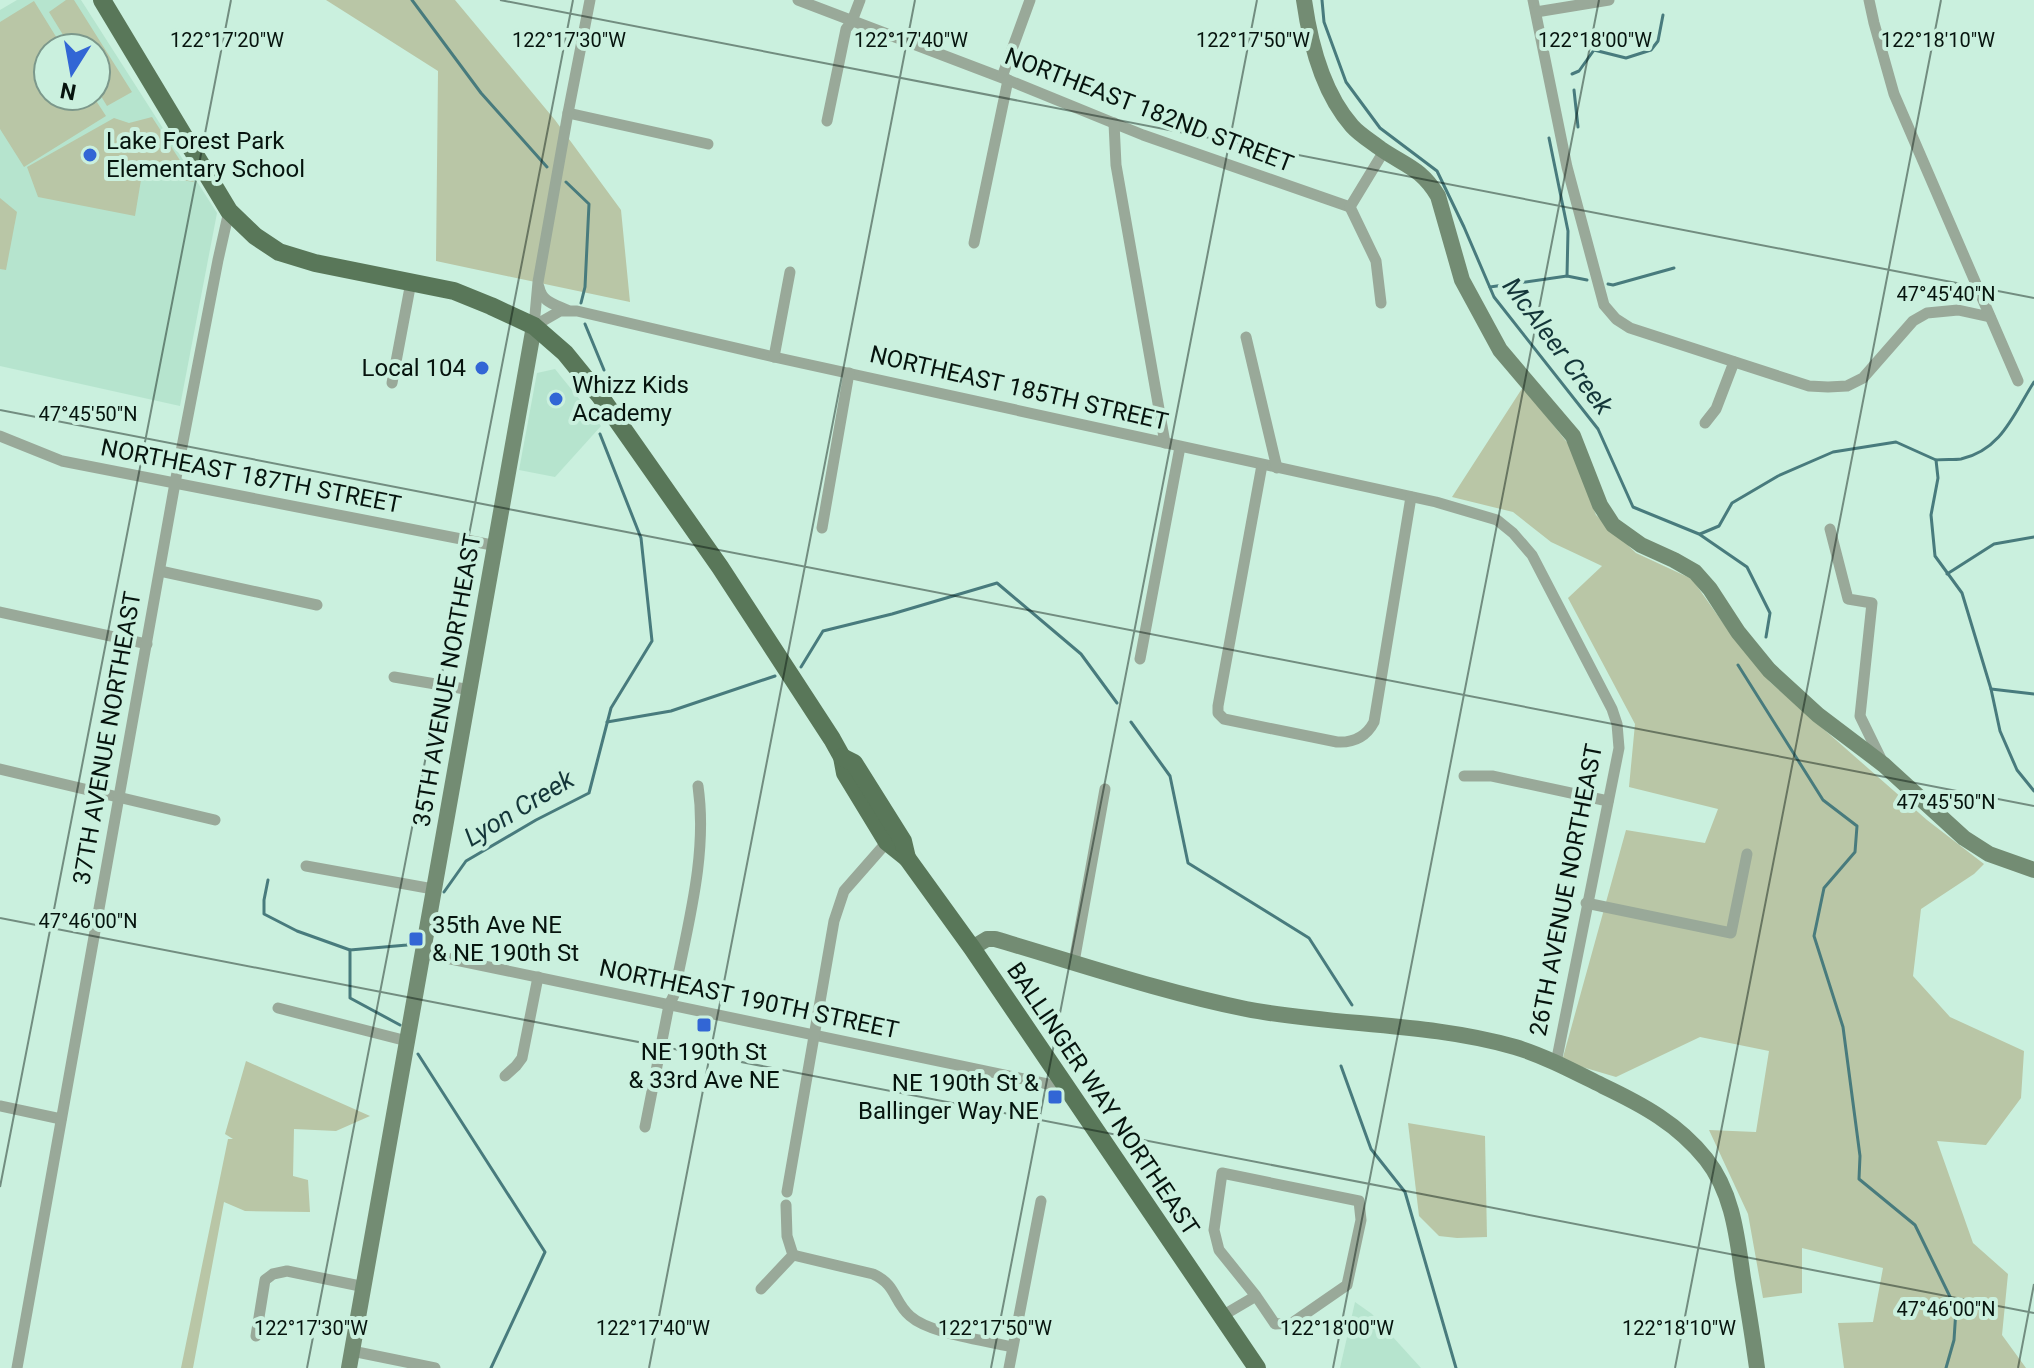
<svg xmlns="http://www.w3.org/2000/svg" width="2034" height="1368" viewBox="0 0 2034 1368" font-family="Roboto,sans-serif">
	<rect width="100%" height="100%" fill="#caf0de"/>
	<g fill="#b6e4ce" fill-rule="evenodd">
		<path d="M17 0H81L217 213 180 406 0 366V10ZM48 48H96V96H48Z"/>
		<polygon points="555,369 601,426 555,477 519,470 537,373"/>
		<polygon points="1355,1302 1372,1314 1421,1368 1340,1368"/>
	</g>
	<g fill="#b9c6a6">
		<polygon points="66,0 74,0 132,92 107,106 96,88 96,48 71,48 49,12"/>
		<polygon points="326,0 455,0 555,120 621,210 630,302 436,261 438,71"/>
		<polygon points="34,1 63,48 48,48 48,96 93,96 106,116 24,167 0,129 0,22"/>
		<polygon points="152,117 194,182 142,174 135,216 38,197 27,167 114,118 129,123"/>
		<polygon points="0,198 17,212 6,270 0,269"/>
		<polygon points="1523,387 1570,446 1596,515 1636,553 1692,579 1728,630 1770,682 1927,820 1984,864 1974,874 1921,909 1913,976 1950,1017 2024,1051 2021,1098 1986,1145 1937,1141 1973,1243 2008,1274 2002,1335 2026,1368 1844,1368 1838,1323 1873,1322 1883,1268 1802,1248 1802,1293 1763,1298 1748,1214 1709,1130 1756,1132 1769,1051 1700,1037 1616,1077 1562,1061 1626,830 1705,843 1718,809 1629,787 1635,724 1568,598 1602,566 1551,542 1513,512 1452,497"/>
		<polygon points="246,1061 370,1116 336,1131 294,1129 293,1176 308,1180 310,1212 245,1211 224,1202 193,1368 181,1368 228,1139 233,1139 225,1134"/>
		<polygon points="1408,1123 1485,1136 1487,1237 1457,1238 1439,1236 1419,1216"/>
	</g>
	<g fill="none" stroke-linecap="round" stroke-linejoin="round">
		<g stroke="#487b7d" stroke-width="3">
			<polyline points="412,0 481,93 547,167"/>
			<polyline points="1322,0 1324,22 1346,82 1380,128 1437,171 1464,227 1494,297 1598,429 1633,507 1699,534 1747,567 1770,613 1766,637"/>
			<polyline points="1572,74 1579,71 1594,50 1626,58 1651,50 1658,41 1663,15"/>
			<polyline points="1574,90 1578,127"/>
			<polyline points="1549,138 1568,231 1567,276"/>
			<polyline points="566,182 589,204 585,287 581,303"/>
			<polyline points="1608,284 1613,285 1674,268"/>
			<polyline points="1490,287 1567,276 1587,280"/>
			<polyline points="585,324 604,370"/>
			<path d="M1936 460C1944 459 1954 460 1961 459 2002 450 2014 413 2034 382"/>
			<polyline points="1700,534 1719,526 1732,503 1778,476 1833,452 1896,442 1936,460 1938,478 1931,515 1935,556 1962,593 1991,689 2000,731 2017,770 2034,791"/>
			<polyline points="1947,574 1994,544 2034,537"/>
			<polyline points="1738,665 1823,800 1857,826 1855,852 1824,888 1814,936 1843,1027 1860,1156 1859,1179 1915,1225 1956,1309 1954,1340 1946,1368"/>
			<polyline points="801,667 823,631 892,614 997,583 1081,654 1117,703"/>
			<polyline points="1991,689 2034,694"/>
			<polyline points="607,722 671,711 775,676"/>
			<polyline points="1131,722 1170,776 1188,863 1309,938 1352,1005"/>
			<polyline points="268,880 264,900 264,914 297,931 350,950"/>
			<polyline points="444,892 466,861 536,820 589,793 611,708 652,641 641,538 600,434"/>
			<polyline points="400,1025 350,998 350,950 407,945 416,932"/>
			<polyline points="418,1054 545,1252 491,1368"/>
			<polyline points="1341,1066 1371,1149 1405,1192 1456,1368"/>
		</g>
		<g stroke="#99a999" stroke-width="11">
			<polyline points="798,0 1008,80 1143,135 1350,207"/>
			<polyline points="1533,0 1567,167 1604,305 1616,319 1630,328 1809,386 1828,387 1847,386 1863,378 1913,321 1927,313 1958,310 1990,317"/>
			<polyline points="1869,0 1874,23 1894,94 2018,381"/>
			<polyline points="1536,12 1609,0"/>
			<polyline points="1002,77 1030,0"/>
			<polyline points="568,113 708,144"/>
			<polyline points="827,121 846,29 852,21 860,0"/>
			<polyline points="1114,123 1116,165 1165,443"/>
			<polyline points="1350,207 1376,261 1381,303"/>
			<polyline points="1350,207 1384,151"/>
			<polyline points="974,243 1008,80"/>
			<path d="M539 287C542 302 554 304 567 310"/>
			<polyline points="534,326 560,311 577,311 774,357 1436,502 1497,520 1513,533 1532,555 1612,709 1617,724 1619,748 1556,1063"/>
			<polyline points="534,326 538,282 568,113 590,0"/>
			<polyline points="1246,337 1277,468"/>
			<polyline points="774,357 790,272"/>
			<polyline points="392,383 411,282"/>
			<polyline points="1705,423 1716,409 1734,362"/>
			<polyline points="0,436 62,461 497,546"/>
			<path d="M1262 465 1218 706V713L1224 719 1337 742C1354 743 1366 737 1374 722L1411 497"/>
			<polyline points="822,528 849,373"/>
			<polyline points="1830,529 1848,599 1872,603 1860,716 1882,761"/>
			<polyline points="160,571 317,605"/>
			<polyline points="0,612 147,644"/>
			<polyline points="1140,659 1180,447"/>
			<polyline points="394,677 471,690"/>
			<polyline points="0,769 215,820"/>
			<polyline points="1464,776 1492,776 1608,801"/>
			<polyline points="306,866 433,889"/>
			<polyline points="1586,903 1731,933 1747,854"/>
			<polyline points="422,953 1067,1088"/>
			<polyline points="1074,962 1105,789"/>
			<polyline points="278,1008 407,1041"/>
			<polyline points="505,1076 516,1066 522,1058 538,977"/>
			<polyline points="0,1106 61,1119"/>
			<path d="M645 1127 669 1005 674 995C687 927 708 855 698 786"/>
			<polyline points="787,1192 834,921 844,891 887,842"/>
			<path d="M793 1255 873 1274C897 1285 893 1301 910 1316 930 1334 985 1340 1012 1347"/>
			<polyline points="761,1289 793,1255 787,1236 786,1205"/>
			<polyline points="1222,1316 1256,1296 1275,1324 1292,1323 1347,1285 1361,1220 1359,1201 1222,1173 1214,1230 1219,1250 1256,1296"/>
			<polyline points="256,1336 265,1280 273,1274 287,1271 365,1287"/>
			<polyline points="352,1351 435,1368"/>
			<polyline points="17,1368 175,483 218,260 229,211"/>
			<polyline points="1009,1368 1041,1201"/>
		</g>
		<g stroke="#738c73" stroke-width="16">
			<path d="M1304 0C1310 43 1323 93 1352 126 1360 135 1372 142 1381 149 1406 166 1421 168 1438 196L1462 280 1500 350 1573 436 1600 505 1613 525 1641 545 1674 560 1695 572 1710 589 1738 632 1769 670 1818 715 1884 765 1964 838 1989 854 2034 870"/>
			<path d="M972 948 987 939H995C1077 963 1162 992 1246 1009 1334 1026 1428 1022 1515 1047 1545 1056 1575 1072 1603 1086 1643 1105 1678 1124 1706 1159 1733 1193 1737 1237 1743 1278 1748 1308 1753 1338 1757 1368"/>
			<polyline points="349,1368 534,326"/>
		</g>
		<g stroke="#597759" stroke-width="18">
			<polyline points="102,0 229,211 255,236 279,252 315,263 454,291 491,306 534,326 565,353 600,396 720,567 832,739 842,757 845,773 887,842 907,858"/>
			<polyline points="842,757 854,763 903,841 907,858 972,948 1257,1368"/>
		</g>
	</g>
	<path fill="none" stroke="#06140e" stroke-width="2" stroke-opacity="0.45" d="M500 0 2034 298M0 410 2034 806M0 918 2034 1313M0 1187 231 0M307 1368 573 0M649 1368 915 0M991 1368 1257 0M1333 1368 1599 0M1675 1368 1941 0M2018 1368 2034 1284"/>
	<g fill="#3266d5" stroke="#caf0de" stroke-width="3">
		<circle cx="90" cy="155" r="8"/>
		<circle cx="482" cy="368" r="8"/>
		<circle cx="556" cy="399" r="8"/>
		<rect x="408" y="931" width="16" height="16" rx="4"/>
		<rect x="696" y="1017" width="16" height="16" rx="4"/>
		<rect x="1047" y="1089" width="16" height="16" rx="4"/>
	</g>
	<g text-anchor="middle" stroke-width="8" stroke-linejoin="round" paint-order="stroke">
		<g font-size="24" fill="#06140e" stroke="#caf0de">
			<text transform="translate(1149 110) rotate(21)" y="8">NORTHEAST 182ND STREET</text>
			<text transform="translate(1019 388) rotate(13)" y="8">NORTHEAST 185TH STREET</text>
			<text transform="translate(251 476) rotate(11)" y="8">NORTHEAST 187TH STREET</text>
			<text transform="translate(447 680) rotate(-80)" y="8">35TH AVENUE NORTHEAST</text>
			<text transform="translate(107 738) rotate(-80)" y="8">37TH AVENUE NORTHEAST</text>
			<text transform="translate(1566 890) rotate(-79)" y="8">26TH AVENUE NORTHEAST</text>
			<text transform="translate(749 999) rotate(12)" y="8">NORTHEAST 190TH STREET</text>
			<text transform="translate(1103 1099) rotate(56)" y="8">BALLINGER WAY NORTHEAST</text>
		</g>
		<g font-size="24" fill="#06140e" stroke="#caf0de" text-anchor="start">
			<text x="106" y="149">Lake Forest Park<tspan x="106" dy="28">Elementary School</tspan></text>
			<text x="466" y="376" text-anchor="end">Local 104</text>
			<text x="572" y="393">Whizz Kids<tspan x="572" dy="28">Academy</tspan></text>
			<text x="432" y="933">35th Ave NE<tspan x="432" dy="28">&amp; NE 190th St</tspan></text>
			<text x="704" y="1060" text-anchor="middle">NE 190th St<tspan x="704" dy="28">&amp; 33rd Ave NE</tspan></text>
			<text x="1039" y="1091" text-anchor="end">NE 190th St &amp;<tspan x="1039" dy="28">Ballinger Way NE</tspan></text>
		</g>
		<g font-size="26" font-style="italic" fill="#143639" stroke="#caf0de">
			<text transform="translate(1558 346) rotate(53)" y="9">McAleer Creek</text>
			<text transform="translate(519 808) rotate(-31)" y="9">Lyon Creek</text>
		</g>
	</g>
	<g font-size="20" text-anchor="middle" fill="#06140e" stroke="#caf0de" stroke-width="8" stroke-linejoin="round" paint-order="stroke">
		<text x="227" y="47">122°17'20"W</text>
		<text x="569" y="47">122°17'30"W</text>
		<text x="911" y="47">122°17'40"W</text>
		<text x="1253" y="47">122°17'50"W</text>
		<text x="1595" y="47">122°18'00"W</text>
		<text x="1938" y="47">122°18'10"W</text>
		<text x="1946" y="301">47°45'40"N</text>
		<text x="88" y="421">47°45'50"N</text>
		<text x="1946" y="809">47°45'50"N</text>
		<text x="88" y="928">47°46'00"N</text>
		<text x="1946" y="1316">47°46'00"N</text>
		<text x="311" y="1335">122°17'30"W</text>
		<text x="653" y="1335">122°17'40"W</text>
		<text x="995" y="1335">122°17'50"W</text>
		<text x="1337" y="1335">122°18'00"W</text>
		<text x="1679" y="1335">122°18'10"W</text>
	</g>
	<g transform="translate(72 72) rotate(191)"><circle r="38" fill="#caf0de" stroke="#7c988b" stroke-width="2"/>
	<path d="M0-6L14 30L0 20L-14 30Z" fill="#3266d5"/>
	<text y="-12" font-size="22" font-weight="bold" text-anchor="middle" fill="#06140e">N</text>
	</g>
</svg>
